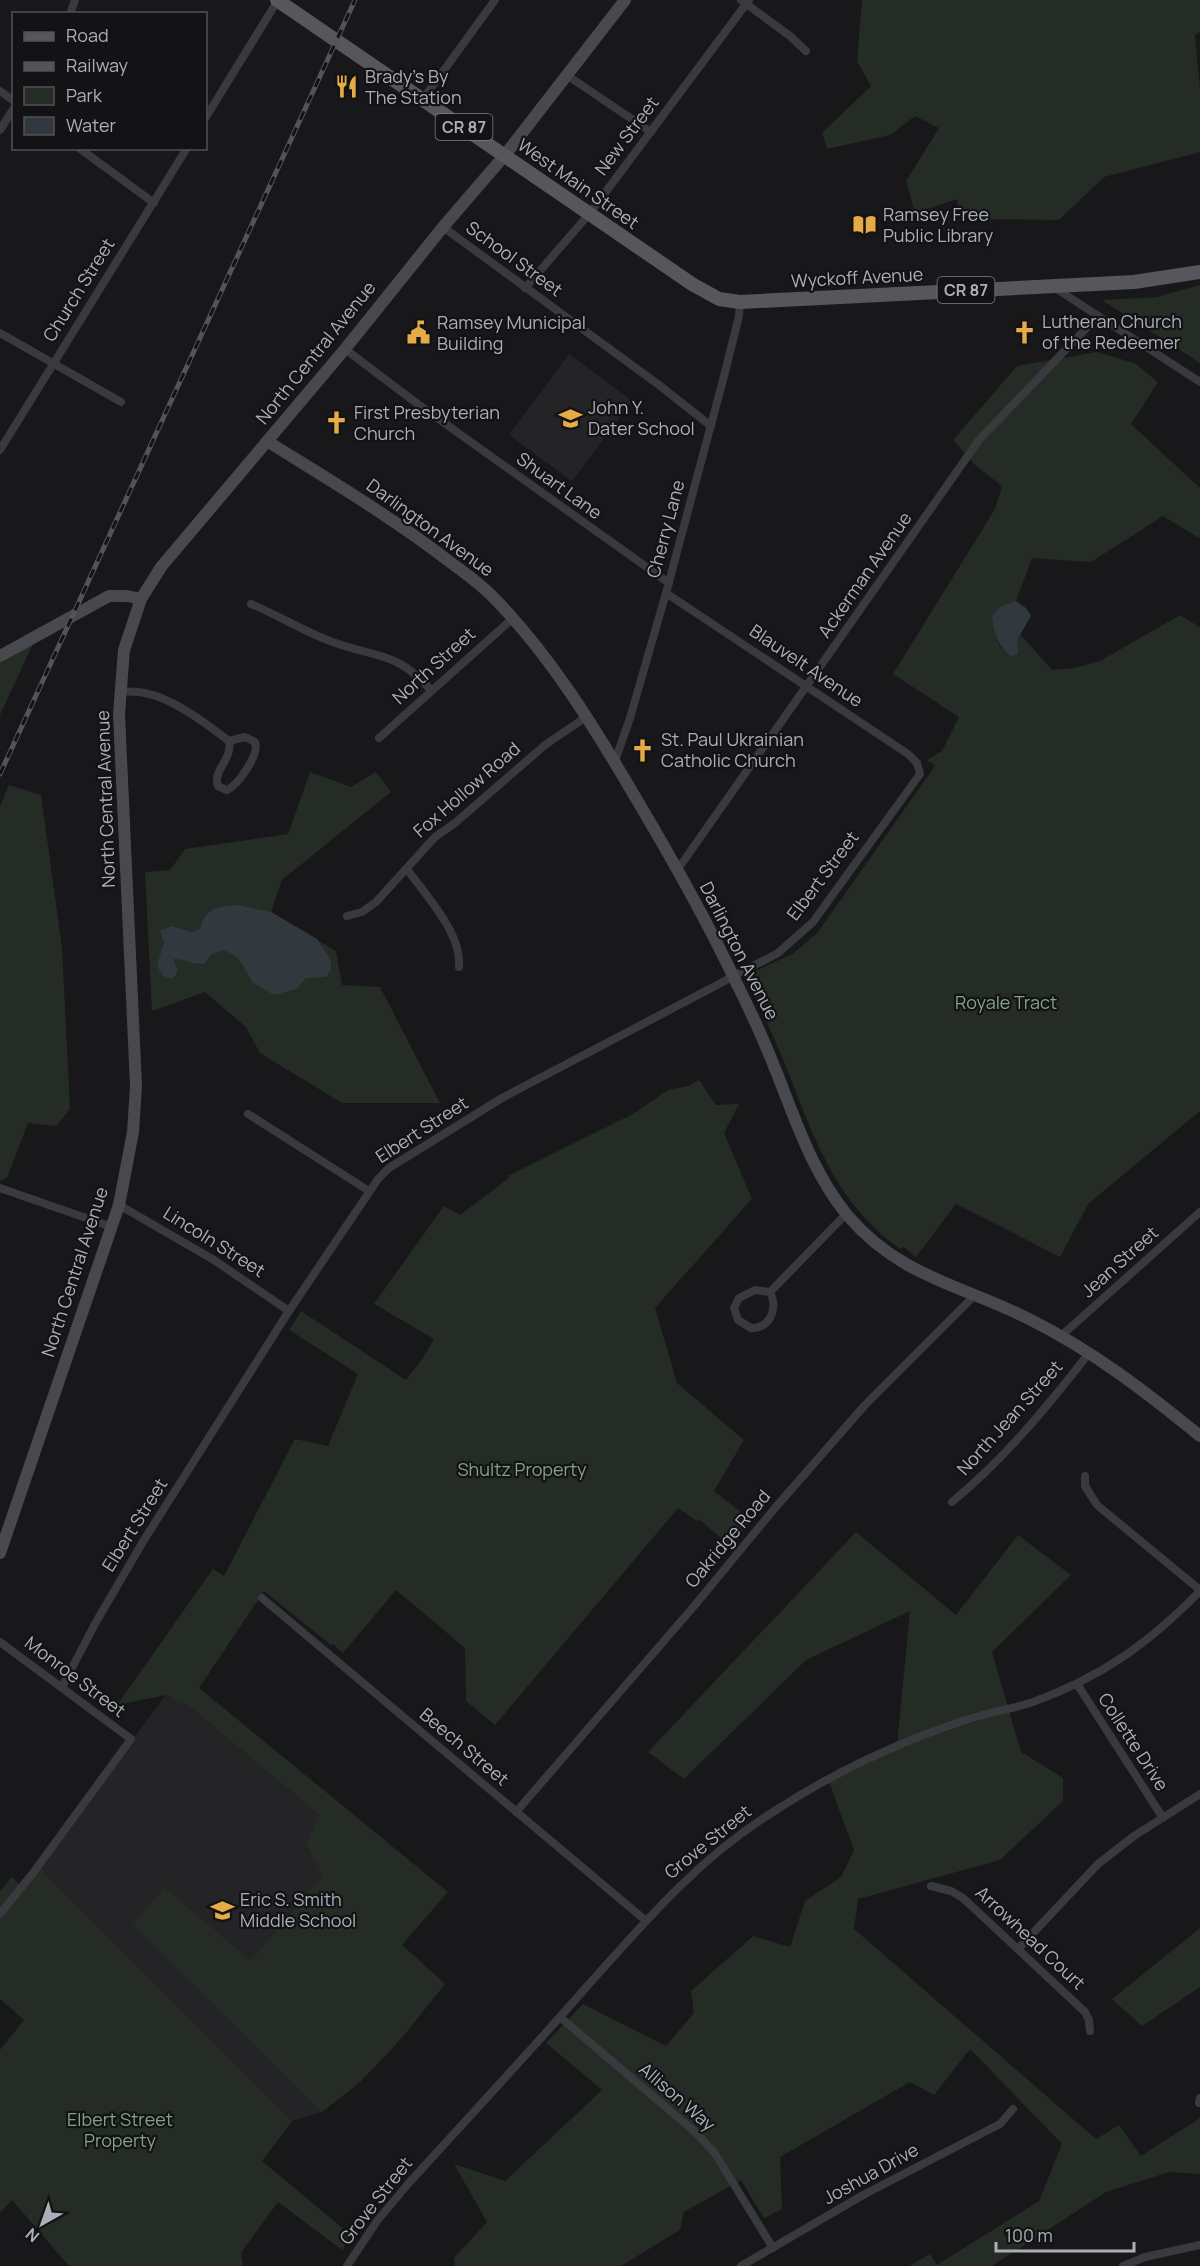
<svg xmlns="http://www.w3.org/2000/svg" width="1200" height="2266" viewBox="0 0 1200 2266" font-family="Manrope,sans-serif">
	<rect width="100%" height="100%" fill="#18181a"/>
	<g fill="#242427">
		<polygon points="569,354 632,401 572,481 509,435"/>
		<polygon points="166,1695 189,1706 319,1815 323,1874 445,1984 400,2040 360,2082 322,2112 292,2121 38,1866"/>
	</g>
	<g fill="#242c25">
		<polygon points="862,0 1200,0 1200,32 1195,35 1200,89 1200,152 1104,177 1059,220 962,219 957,199 915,213 906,181 939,128 915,116 890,135 827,149 822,133 871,86 857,61"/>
		<polygon points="1200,285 1200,363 1102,300 1157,297"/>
		<path d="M1097 352 1134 363 1158 382 1131 424 1200 488V536L1199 538 1163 516 1091 562 1032 558 1016 601 1001 606C994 628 991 640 1010 656L1020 634 1052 670 1074 668 1100 661 1180 615 1200 627V1111L1088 1204 1060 1257 956 1204 916 1257 904 1247 900 1249C840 1206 818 1149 792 1082 778 1046 762 1011 745 976L794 953 818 932 935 766 927 760 942 751 959 717 893 674 995 509 1002 486 975 465 953 440 1017 366Z"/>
		<polygon points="41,626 0,715 0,650"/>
		<polygon points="310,772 351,787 376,772 391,792 282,880 271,912 336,951 342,985 380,987 440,1103 342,1103 260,1053 246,1027 205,992 152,1011 145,872 170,870 185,849 288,834"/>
		<polygon points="9,785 41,795 62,948 70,1109 56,1126 28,1123 7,1178 0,1181 0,806"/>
		<polygon points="699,1080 716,1105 739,1104 724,1133 752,1199 655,1308 677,1383 744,1440 714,1491 751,1520 730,1546 699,1519 697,1521 678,1508 495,1725 466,1701 465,1648 396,1590 343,1653 333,1644 331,1645 264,1591 199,1688 448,1892 402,1945 445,1984 400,2040 360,2082 322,2112 133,1924 164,1887 251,1961 323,1875 306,1844 319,1815 189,1706 166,1695 117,1705 213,1569 224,1576 295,1439 328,1446 358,1374 289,1330 301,1311 406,1380 423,1358 434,1339 374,1304 444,1206 460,1215 509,1178 508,1176 633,1114 668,1090 688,1086"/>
		<polygon points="856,1532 956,1615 1018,1535 1071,1575 992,1652 1021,1752 1063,1778 1063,1801 1000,1860 858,1899 854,1929 1096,2139 1119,2125 1141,2156 1200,2118 1200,2174 1169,2172 1106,2192 992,2266 909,2266 930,2254 937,2265 1039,2201 1062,2144 970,2049 934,2095 910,2082 780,2157 782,2209 764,2218 741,2180 684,2212 680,2230 621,2266 455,2266 454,2258 487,2222 454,2164 505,2181 602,2090 546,2043 583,2004 666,2046 694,2013 691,1991 753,1936 790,1947 805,1901 841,1877 854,1850 828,1779 897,1745 910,1611 806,1660 684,1779 648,1752"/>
		<polygon points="36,1864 292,2121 262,2161 351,2235 342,2250 278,2202 241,2253 243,2266 69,2266 12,2200 0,2213 0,2050 24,2020 0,1999 0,1891 12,1877 19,1884"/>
		<polygon points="1200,1928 1200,1987 1142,2026 1112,1999"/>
	</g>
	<g fill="#31393f">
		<path d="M1016 601 1026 608 1031 616 1017 640 1018 654 1010 656C997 645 994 632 992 616L1001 606Z"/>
		<path d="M237 905 271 912 317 939 331 960V969L326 977 306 978 296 989 274 995 253 983 238 958 224 950 212 954 204 964C193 964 184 959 173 959L178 970 173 979 163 976 157 966 164 942 160 931 172 926 192 932 200 929C206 907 217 907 237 905Z"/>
	</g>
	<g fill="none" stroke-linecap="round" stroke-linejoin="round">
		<g stroke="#393a3e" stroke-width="8">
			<polyline points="741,0 790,36 806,51"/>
			<polyline points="70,14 75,0"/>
			<polyline points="568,76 651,132"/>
			<polyline points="0,91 14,101"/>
			<polyline points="423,99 495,0"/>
			<polyline points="206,117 278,0"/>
			<polyline points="0,130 14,108"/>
			<polyline points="79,148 154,203"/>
			<polyline points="443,227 659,385 711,426"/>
			<polyline points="1052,286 1200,382"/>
			<polyline points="525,288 590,213 749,0"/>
			<polyline points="0,333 121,402"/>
			<polyline points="345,349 419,405 669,583"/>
			<polyline points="0,450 187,148"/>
			<path d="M251 604C278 615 303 631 330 641 374 658 396 650 431 690"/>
			<path d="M120 691C128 692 136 691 144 693 171 697 207 724 229 741"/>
			<path d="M245 737 255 742C260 754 238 785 227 790L218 786C212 770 233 760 229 741Z"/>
			<polyline points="379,738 512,619"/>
			<polyline points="615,761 630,718 666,593 723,380 739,316 740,302"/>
			<path d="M407 869C426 896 462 933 459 967"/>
			<polyline points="678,869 979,440 1098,316"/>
			<polyline points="347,916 362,912 376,902 435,837 455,823 545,745 586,717"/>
			<polyline points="248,1114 369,1191"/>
			<polyline points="0,1188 112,1227"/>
			<polyline points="119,1205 214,1260 289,1311"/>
			<path d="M755 1290 770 1292C778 1308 771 1328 751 1328L738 1320 734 1308 739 1298Z"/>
			<polyline points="770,1292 846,1214"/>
			<polyline points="1061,1336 1200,1212"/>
			<polyline points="1085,1476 1085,1486 1097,1505 1200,1590"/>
			<path d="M952 1502C1005 1458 1048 1406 1089 1353"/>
			<polyline points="262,1598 645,1920"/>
			<polyline points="0,1642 131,1739 33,1873 0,1914"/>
			<polyline points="1077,1684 1163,1818"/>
			<polyline points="62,1687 96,1622 144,1540 287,1314 378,1179 389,1168 502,1098 778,953 813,922 920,774 917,763 908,754 666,593"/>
			<polyline points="516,1812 695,1605 775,1508 865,1405 975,1295"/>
			<polyline points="931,1886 951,1891 963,1898 1085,2012 1089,2020 1090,2031"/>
			<polyline points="1018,1949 1098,1864 1134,1836 1200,1794"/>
			<polyline points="560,2017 695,2132 714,2152 773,2248"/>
			<polyline points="1199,2103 1200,2098"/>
			<path d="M347 2266 377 2221 408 2184C466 2120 525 2057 582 1992 642 1925 695 1861 773 1812 819 1782 870 1756 921 1736 940 1729 960 1721 979 1716 997 1711 1015 1708 1033 1702 1102 1677 1149 1643 1200 1591"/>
			<polyline points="741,2266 865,2194 1000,2124 1013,2109"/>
			<polyline points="1123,2266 1145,2257 1200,2245"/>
		</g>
		<g stroke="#47494e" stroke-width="12">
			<path d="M267 441C329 480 392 517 450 562 465 573 481 584 494 598 551 656 596 730 637 800 672 859 706 919 735 980 750 1010 764 1040 776 1071 796 1121 813 1174 848 1216 901 1278 963 1285 1031 1320 1093 1351 1146 1392 1200 1436"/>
			<polyline points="0,656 109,596 127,596 141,599"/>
			<polyline points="0,1553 119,1205 133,1132 136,1086 119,714 124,650 141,599 161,567 345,349 443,227 505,155 625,0"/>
		</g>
		<polyline stroke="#55575d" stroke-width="14" points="277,0 692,284 719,299 740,302 1134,282 1200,272"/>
		<defs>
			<polyline id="rail" points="0,774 355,0"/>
		</defs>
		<use href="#rail" stroke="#525459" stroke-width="5"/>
		<use href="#rail" stroke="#131315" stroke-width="3" stroke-dasharray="9" stroke-linecap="butt"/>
	</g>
	<defs>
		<symbol id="restaurant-bare" viewBox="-9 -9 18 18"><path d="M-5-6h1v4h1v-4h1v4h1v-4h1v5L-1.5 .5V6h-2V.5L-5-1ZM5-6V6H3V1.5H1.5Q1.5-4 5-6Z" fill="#e4ab46" stroke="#131315" stroke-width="2.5" paint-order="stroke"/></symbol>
		<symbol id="library-bare" viewBox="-9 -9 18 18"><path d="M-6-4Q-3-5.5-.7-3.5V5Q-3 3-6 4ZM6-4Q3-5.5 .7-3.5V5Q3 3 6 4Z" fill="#e4ab46" stroke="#131315" stroke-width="2.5" paint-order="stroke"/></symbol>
		<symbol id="church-bare" viewBox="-9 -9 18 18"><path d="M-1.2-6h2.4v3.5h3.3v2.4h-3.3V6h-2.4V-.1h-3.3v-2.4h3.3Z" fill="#e4ab46" stroke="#131315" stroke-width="2.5" paint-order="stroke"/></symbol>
		<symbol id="civic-bare" viewBox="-9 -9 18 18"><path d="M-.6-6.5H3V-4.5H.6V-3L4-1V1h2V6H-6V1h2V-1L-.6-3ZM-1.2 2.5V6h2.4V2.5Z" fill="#e4ab46" stroke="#131315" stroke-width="2.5" paint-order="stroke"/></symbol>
		<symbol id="school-bare" viewBox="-9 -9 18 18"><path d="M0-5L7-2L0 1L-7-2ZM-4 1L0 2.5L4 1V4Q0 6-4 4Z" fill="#e4ab46" stroke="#131315" stroke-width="2.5" paint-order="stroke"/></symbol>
	</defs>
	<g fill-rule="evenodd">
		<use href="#restaurant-bare" x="330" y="70" width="33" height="33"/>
		<use href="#library-bare" x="848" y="208" width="33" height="33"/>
		<use href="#church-bare" x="1008" y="316" width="33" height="33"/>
		<use href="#civic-bare" x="402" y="316" width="33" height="33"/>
		<use href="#school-bare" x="554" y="402" width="33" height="33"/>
		<use href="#church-bare" x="320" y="406" width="33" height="33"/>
		<use href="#church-bare" x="626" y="734" width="33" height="33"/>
		<use href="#school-bare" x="206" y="1894" width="33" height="33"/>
	</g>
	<g text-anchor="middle" stroke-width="4.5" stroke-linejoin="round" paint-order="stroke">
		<g fill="#131315" stroke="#7d8187" stroke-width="1.5">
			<rect x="435.5" y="114" width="57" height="26" rx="4.5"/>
			<rect x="937.5" y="277" width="57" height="26" rx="4.5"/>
		</g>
		<g font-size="16" font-weight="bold" fill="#abb0b8">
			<text x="464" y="133">CR 87</text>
			<text x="966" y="296">CR 87</text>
		</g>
		<g font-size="18" fill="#abb0b8" stroke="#131315" text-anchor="start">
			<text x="365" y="83">Brady's By<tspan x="365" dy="21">The Station</tspan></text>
			<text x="883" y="221">Ramsey Free<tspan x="883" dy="21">Public Library</tspan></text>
			<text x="1042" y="328">Lutheran Church<tspan x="1042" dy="21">of the Redeemer</tspan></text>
			<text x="437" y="329">Ramsey Municipal<tspan x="437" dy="21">Building</tspan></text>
			<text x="588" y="414">John Y.<tspan x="588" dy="21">Dater School</tspan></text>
			<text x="354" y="419">First Presbyterian<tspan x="354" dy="21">Church</tspan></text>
			<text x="661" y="746">St. Paul Ukrainian<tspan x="661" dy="21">Catholic Church</tspan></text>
			<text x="240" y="1906">Eric S. Smith<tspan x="240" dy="21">Middle School</tspan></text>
		</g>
		<g font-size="18" fill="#abb0b8" stroke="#131315">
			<text transform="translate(627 136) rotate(-53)" y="6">New Street</text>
			<text transform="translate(578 184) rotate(35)" y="6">West Main Street</text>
			<text transform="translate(514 259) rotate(36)" y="6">School Street</text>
			<text transform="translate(857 278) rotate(-3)" y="6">Wyckoff Avenue</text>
			<text transform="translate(79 290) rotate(-58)" y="6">Church Street</text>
			<text transform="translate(316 353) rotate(-51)" y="6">North Central Avenue</text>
			<text transform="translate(559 486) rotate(36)" y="6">Shuart Lane</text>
			<text transform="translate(430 528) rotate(36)" y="6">Darlington Avenue</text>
			<text transform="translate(666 529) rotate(-75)" y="6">Cherry Lane</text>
			<text transform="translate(865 575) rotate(-55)" y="6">Ackerman Avenue</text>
			<text transform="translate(434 666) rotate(-42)" y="6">North Street</text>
			<text transform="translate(806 666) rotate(34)" y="6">Blauvelt Avenue</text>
			<text transform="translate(467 790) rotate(-41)" y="6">Fox Hollow Road</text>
			<text transform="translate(106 799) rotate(-92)" y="6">North Central Avenue</text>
			<text transform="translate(823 876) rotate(-53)" y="6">Elbert Street</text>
			<text transform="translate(739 951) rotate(63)" y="6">Darlington Avenue</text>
			<text transform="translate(422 1130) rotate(-33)" y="6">Elbert Street</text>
			<text transform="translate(214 1242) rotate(32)" y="6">Lincoln Street</text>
			<text transform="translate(1120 1262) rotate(-42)" y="6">Jean Street</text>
			<text transform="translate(75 1272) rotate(-72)" y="6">North Central Avenue</text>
			<text transform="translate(1010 1418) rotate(-48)" y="6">North Jean Street</text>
			<text transform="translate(135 1525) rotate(-58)" y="6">Elbert Street</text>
			<text transform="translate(728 1539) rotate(-50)" y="6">Oakridge Road</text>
			<text transform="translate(75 1677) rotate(37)" y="6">Monroe Street</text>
			<text transform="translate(1133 1742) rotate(57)" y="6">Collette Drive</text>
			<text transform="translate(464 1747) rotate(40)" y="6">Beech Street</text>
			<text transform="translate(708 1842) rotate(-39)" y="6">Grove Street</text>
			<text transform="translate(1030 1938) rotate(43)" y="6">Arrowhead Court</text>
			<text transform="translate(677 2097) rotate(41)" y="6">Allison Way</text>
			<text transform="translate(871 2174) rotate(-29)" y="6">Joshua Drive</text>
			<text transform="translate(376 2201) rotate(-52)" y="6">Grove Street</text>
		</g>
		<g font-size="18" fill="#84a285" stroke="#131315">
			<text x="1006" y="1009">Royale Tract</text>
			<text x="522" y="1476">Shultz Property</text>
			<text x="120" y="2126">Elbert Street<tspan x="120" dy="21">Property</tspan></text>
		</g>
	</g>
	<rect x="12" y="12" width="195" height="138" fill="#131315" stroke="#505256" stroke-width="1.5"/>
	<rect x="24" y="32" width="30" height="9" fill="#55575d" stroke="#505256" stroke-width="1.5"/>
	<text x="66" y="42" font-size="18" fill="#abb0b8">Road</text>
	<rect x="24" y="62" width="30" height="9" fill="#525459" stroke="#505256" stroke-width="1.5"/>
	<text x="66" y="72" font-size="18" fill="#abb0b8">Railway</text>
	<rect x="24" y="87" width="30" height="18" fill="#242c25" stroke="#505256" stroke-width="1.5"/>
	<text x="66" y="102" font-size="18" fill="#abb0b8">Park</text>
	<rect x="24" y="117" width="30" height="18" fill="#31393f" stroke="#505256" stroke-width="1.5"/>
	<text x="66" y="132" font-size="18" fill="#abb0b8">Water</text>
	<g transform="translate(42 2224) rotate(220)" stroke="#131315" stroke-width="4.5" paint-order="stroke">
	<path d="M0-4.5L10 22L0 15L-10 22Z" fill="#abb0b8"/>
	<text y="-9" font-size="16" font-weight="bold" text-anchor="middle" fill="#abb0b8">N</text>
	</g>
	<path d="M996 2242v9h138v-9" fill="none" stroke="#abb0b8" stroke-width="3"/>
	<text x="1005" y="2242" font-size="18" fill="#abb0b8" stroke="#131315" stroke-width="4.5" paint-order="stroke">100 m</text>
</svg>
